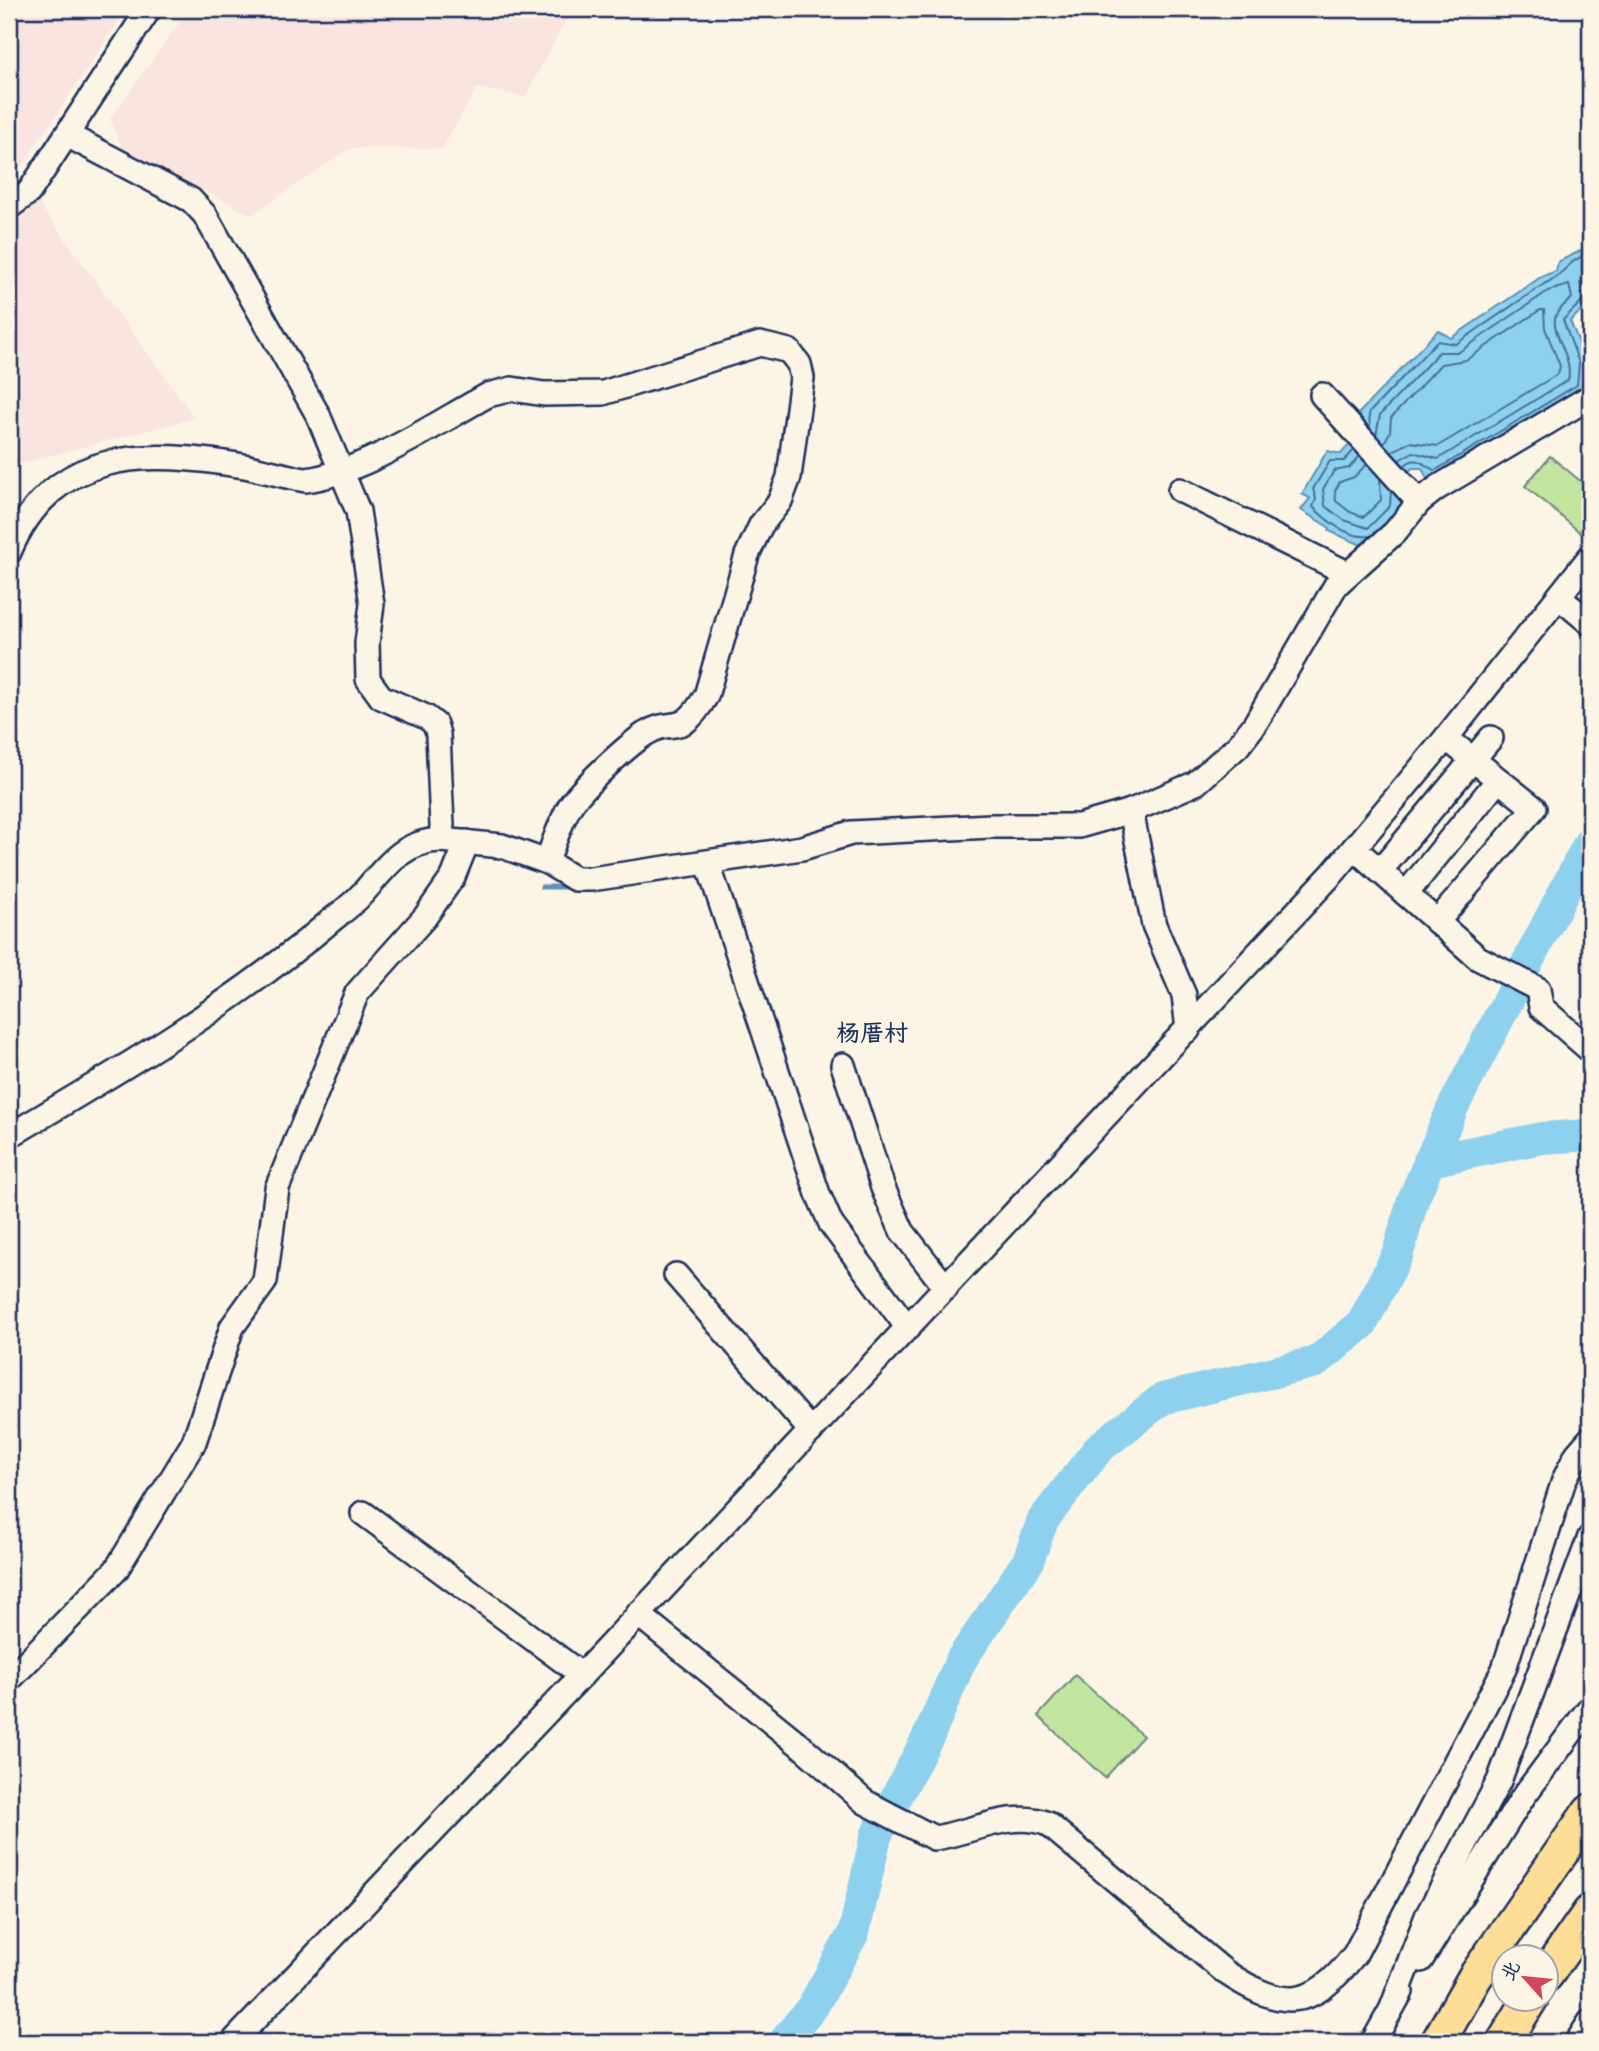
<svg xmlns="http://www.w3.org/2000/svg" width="1599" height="2051" viewBox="0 0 1599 2051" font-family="'Shantell Sans','LXGW WenKai TC',sans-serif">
	<rect width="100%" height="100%" fill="#fcf5e5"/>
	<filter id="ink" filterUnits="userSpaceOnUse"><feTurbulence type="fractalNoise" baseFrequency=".0143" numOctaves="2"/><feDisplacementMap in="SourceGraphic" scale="14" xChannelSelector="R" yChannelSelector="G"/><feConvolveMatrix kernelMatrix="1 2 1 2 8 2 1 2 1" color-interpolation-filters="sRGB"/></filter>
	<g filter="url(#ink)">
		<g fill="#fae4e0">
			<polygon points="9,9 127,9 17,173 195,418 14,465 9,477"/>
			<polygon points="189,9 572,9 525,97 477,88 442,149 351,148 252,215 123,151 110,119"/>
		</g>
		<g fill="#c2e6a0" stroke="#6e8a7f" stroke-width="2">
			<polygon points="1550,456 1590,489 1590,524 1582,534 1525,486"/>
			<polygon points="1075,1675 1143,1736 1105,1778 1038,1716"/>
		</g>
		<polygon fill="#8dd1ef" stroke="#5f90b5" stroke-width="2" points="1590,246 1590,284 1585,288 1590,303 1570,321 1587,362 1584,389 1438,477 1427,479 1422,468 1412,468 1406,475 1407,499 1373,543 1359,544 1329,531 1330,528 1301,510 1310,498 1302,494 1327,451 1341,454 1351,443 1352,435 1365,425 1359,413 1438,330 1451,338 1541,277 1556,271 1558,262"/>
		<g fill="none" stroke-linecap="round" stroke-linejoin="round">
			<g stroke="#497098" stroke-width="2">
				<path d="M1370 429 1369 413 1437 341 1456 344 1544 284C1565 275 1567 260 1590 253"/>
				<path d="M1376 436 1380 415 1439 352H1459L1548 291 1569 285 1572 298C1567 303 1559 308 1556 315 1549 332 1574 357 1568 380L1438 459 1413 452 1399 460"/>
				<polyline points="1384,443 1390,432 1391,418 1441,364 1466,360 1540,310 1544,310 1545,328 1560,366 1558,374 1438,446 1410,442 1391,452"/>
				<path d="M1354 450 1344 461H1330L1313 489 1316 499 1313 507C1328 522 1350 539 1371 536"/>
				<polyline points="1360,456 1349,468 1334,471 1323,489 1325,506 1344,520 1368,528 1390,506 1391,491"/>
				<polyline points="1367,464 1354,477 1340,482 1335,491 1336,501 1350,512 1364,517 1381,500 1380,479"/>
				<path d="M1404 466C1418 452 1425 469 1436 470L1577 385 1579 363 1563 320 1583 300 1580 283 1590 279"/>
			</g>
			<polyline stroke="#5f90b5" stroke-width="5" points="542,887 570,887"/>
			<g stroke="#8dd1ef" stroke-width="32">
				<polyline points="1429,1161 1542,1138 1590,1135"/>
				<polyline points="784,2042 813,2006 854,1932 876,1836 930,1733 961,1660 1028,1561 1043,1520 1099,1448 1162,1399 1316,1362 1362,1324 1398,1253 1413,1200 1453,1107 1590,841"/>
			</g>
			<defs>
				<g id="minor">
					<polyline points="9,207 29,192 149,9"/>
					<polyline points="1322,395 1419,502"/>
					<polyline points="1180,490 1347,573"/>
					<path d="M9 552C54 446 147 450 244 466 255 468 300 480 306 480 365 472 435 424 488 395L512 389 544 394 603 393 760 344 789 351 799 364 802 378 789 477 780 501 761 525 747 555 706 696C679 741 675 715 645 734 627 746 581 788 570 806 560 823 553 844 547 862"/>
					<polyline points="1559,597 1590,623"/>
					<polyline points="1131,811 1154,925 1184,995 1188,1030"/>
					<polyline points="441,840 502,846 547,862 575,879 591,879 802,848 851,833 991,826 1079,826 1131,811 1196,783 1238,746 1255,724 1336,585 1395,532 1419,502 1437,488 1590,397"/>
					<polyline points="1354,848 1478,958 1538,989 1541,1007 1590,1050"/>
					<polyline points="708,864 818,1194 831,1224 908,1328"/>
					<polyline points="1380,871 1491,738"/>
					<polyline points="1406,894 1498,780"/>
					<polyline points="1437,922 1534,808 1446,738"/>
					<polyline points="843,1065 883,1188 902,1231 946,1288"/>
					<path d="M9 1136C121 1070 233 1004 333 919 342 912 353 904 361 895 385 869 401 841 441 840L442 826 438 734 435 724 426 717 381 697 368 679 367 643 372 604 358 511 318 415 205 215 191 200 67 135"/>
					<polyline points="676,1275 811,1431"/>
					<polyline points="363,1513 582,1675"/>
					<path d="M638 1614 801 1746 865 1802 934 1838C970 1833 1014 1809 1048 1824L1225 1972C1283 2010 1311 2011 1355 1954L1504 1669 1564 1480 1577 1454 1590 1439"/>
					<polyline points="9,1680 116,1570 194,1442 232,1327 265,1281 277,1188 357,993 425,917 453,877 467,842"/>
					<polyline points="1421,1960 1523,1797 1590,1707"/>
					<polyline points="1393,2005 1427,1916 1499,1781 1590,1537"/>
					<polyline points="233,2042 582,1675 1333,873 1446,738 1590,557"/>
					<polyline points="1373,2042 1401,1992"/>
					<polyline points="1577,2042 1590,2022"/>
				</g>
				<g id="highway">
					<polyline points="1546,1975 1590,1912"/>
					<polyline points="1438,2042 1475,1977 1590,1811"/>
					<polyline points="1504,2042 1531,1998"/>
				</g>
			</defs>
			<use href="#minor" stroke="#1b2f5e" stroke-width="28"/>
			<use href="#highway" stroke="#1b2f5e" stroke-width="38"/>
			<use href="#minor" stroke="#fcf5e5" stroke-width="23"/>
			<use href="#highway" stroke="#fedd96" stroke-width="33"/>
		</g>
	</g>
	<g text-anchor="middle" stroke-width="7" stroke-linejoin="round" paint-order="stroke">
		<g font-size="24" font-weight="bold" fill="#1b2f5e" stroke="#fcf5e5">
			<text x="872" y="1041">杨厝村</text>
		</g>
	</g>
	<rect width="1599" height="2051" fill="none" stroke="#fcf5e5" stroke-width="35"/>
	<rect x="18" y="18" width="1564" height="2016" fill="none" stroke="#1b2f5e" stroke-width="2.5" filter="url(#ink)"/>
	<g transform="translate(1525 1978) rotate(297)"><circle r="33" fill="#fcf5e5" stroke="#a2a6af" stroke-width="2"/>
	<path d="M0-5L12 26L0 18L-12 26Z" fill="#d1495b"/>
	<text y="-10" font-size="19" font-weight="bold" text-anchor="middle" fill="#1b2f5e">北</text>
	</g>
</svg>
